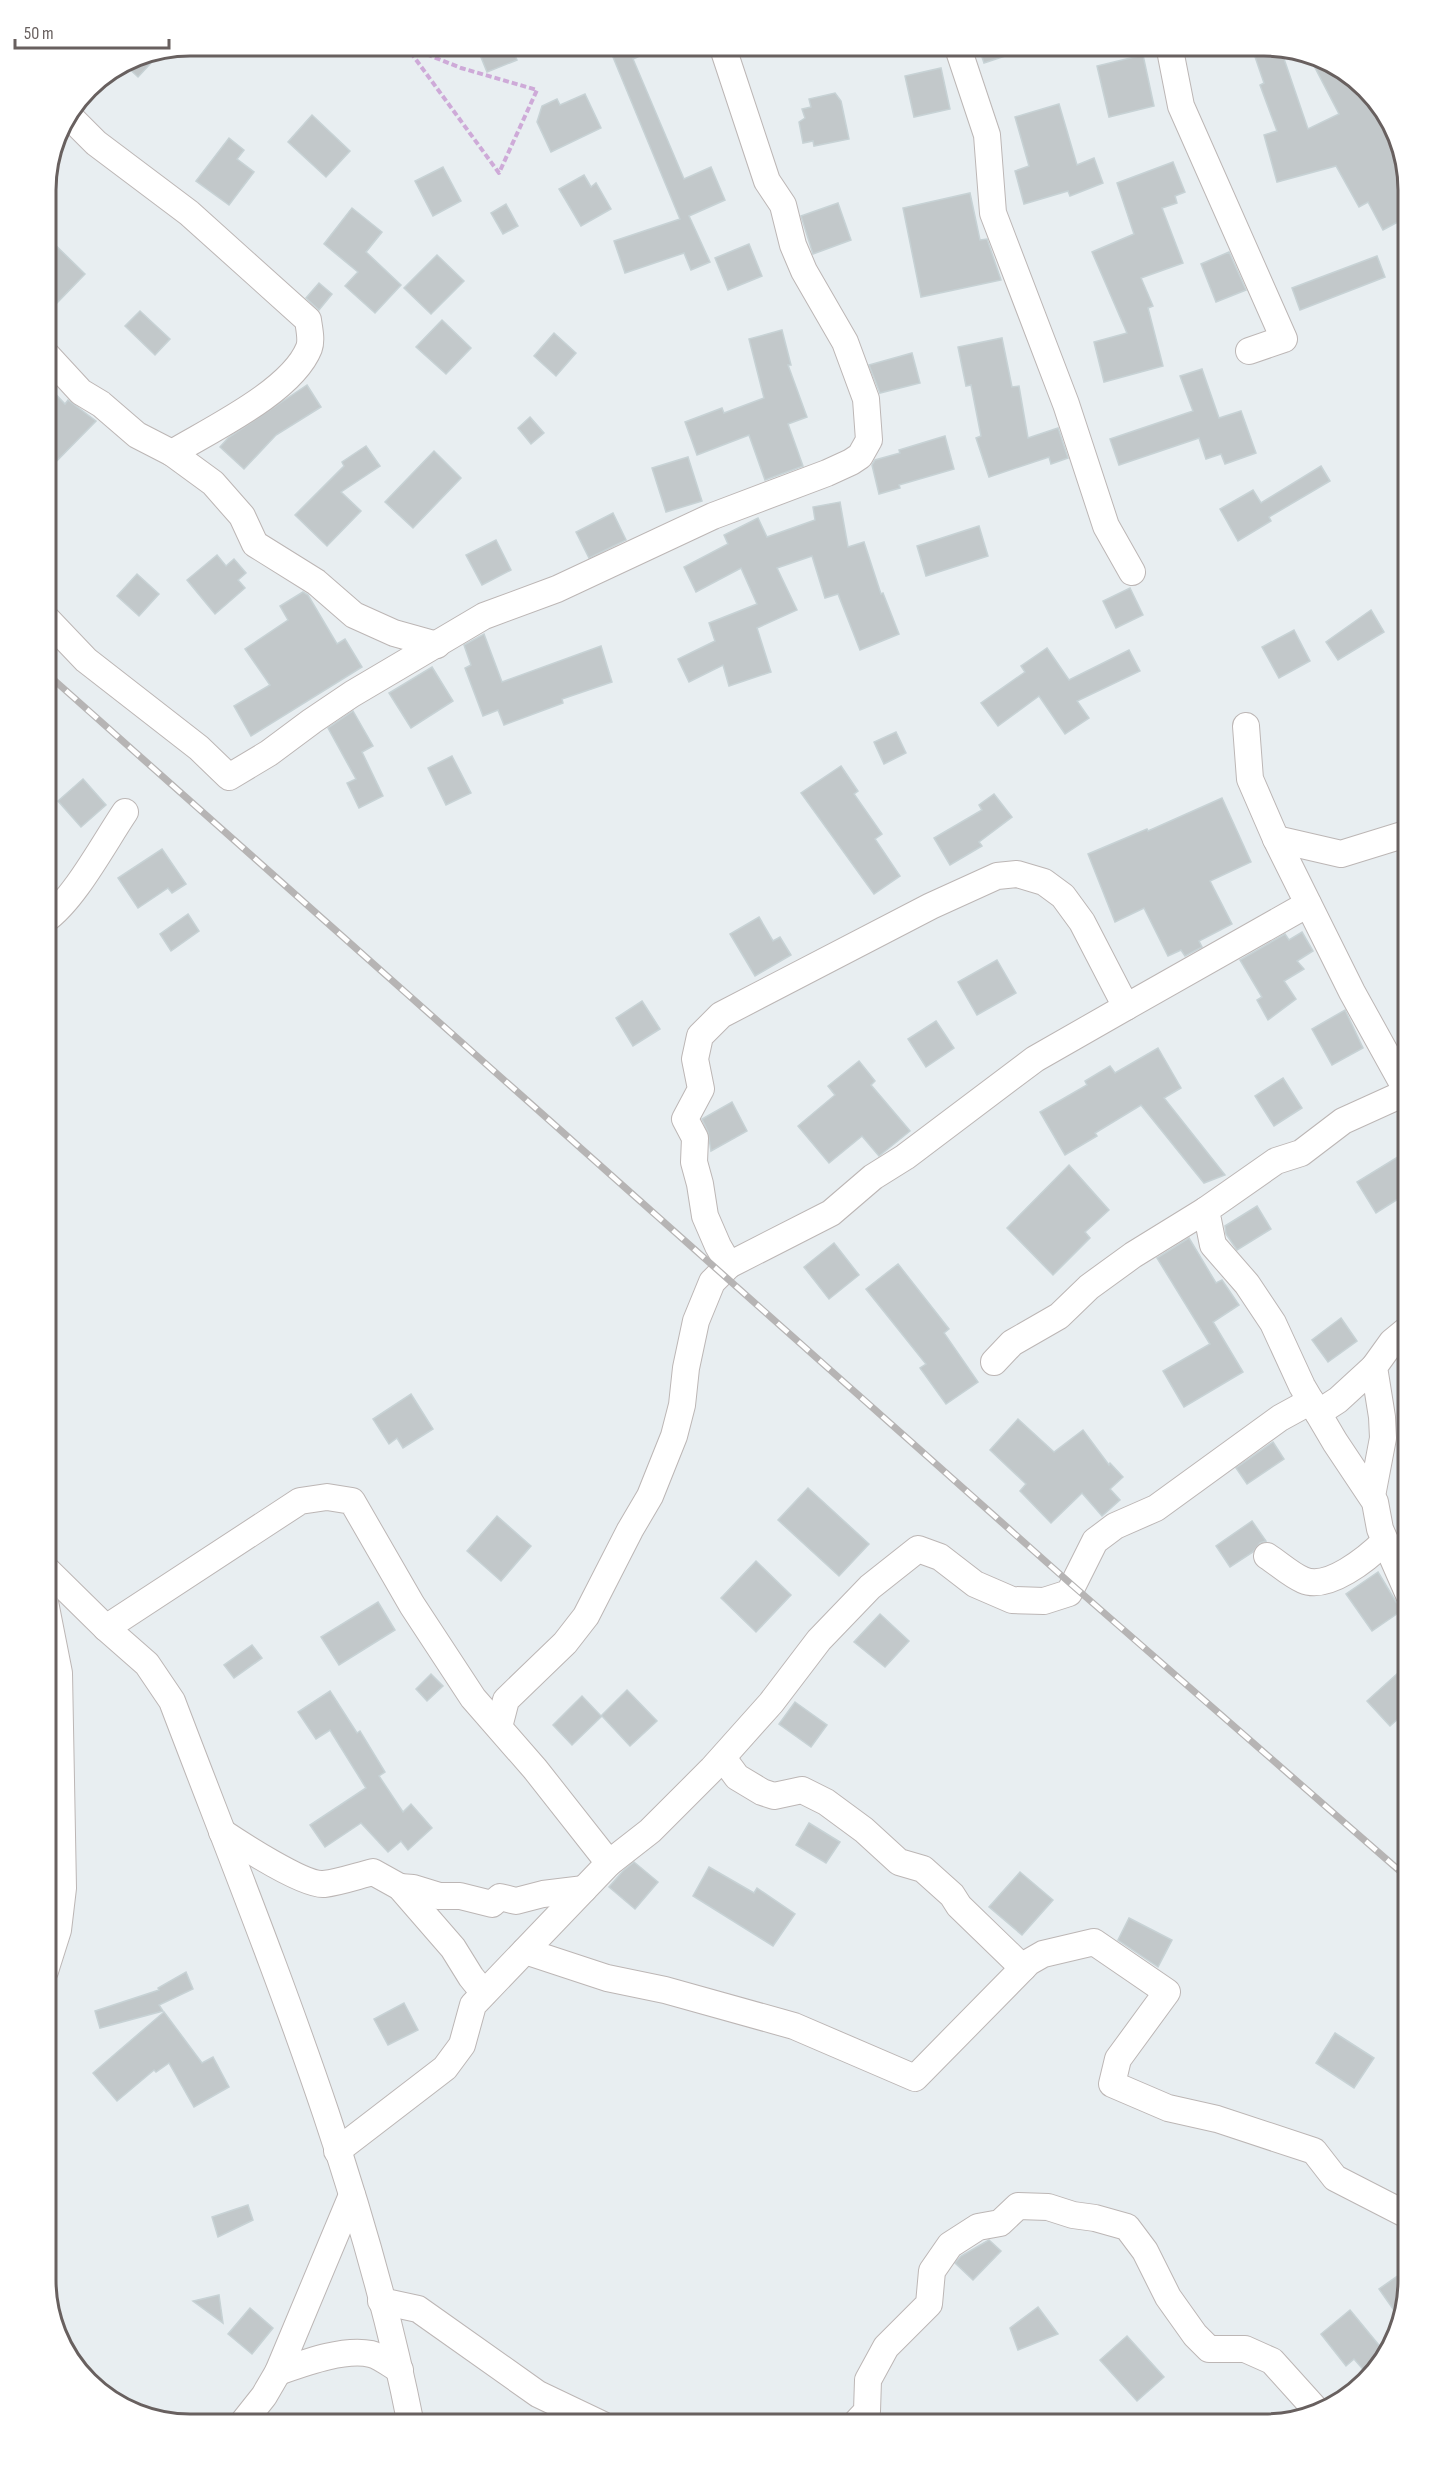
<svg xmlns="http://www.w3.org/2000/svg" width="1454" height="2470" viewBox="0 0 1454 2470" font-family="'Sofia Sans Condensed',sans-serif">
	<rect width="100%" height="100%" fill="#e8eef1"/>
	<g fill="#c2c8ca" stroke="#c7d2d5" stroke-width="1.5">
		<polygon points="476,45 511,45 517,60 487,72"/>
		<polygon points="608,45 664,45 633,59 684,179 711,167 725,200 689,216 710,262 691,270 684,253 625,273 614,241 680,219"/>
		<polygon points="978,45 1028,45 1029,48 984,63"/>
		<polygon points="1251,45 1280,47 1308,129 1339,114 1310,58 1345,70 1394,126 1409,190 1409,216 1383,230 1368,202 1359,207 1336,166 1277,182 1264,135 1277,131 1260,85 1264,83"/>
		<polygon points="163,50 138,77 123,63 135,56"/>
		<polygon points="1143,55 1154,106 1109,117 1097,66"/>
		<polygon points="941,68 950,109 914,117 905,76"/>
		<polygon points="835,93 841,101 849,139 814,146 813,141 803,143 799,122 805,118 802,109 811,107 809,99"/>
		<polygon points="585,94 601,128 551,152 537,122 542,106 557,99 560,105"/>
		<polygon points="1059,104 1077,165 1094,158 1103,183 1070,196 1068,191 1024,204 1015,171 1029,166 1015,117"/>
		<polygon points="312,115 350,151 326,177 288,142"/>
		<polygon points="229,138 244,150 237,159 254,172 229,205 196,181"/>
		<polygon points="1173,162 1185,192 1175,196 1177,203 1162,208 1183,263 1141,278 1153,306 1148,308 1163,366 1104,382 1094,342 1127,333 1092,252 1134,234 1117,183"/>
		<polygon points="443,167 461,201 433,216 415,181"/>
		<polygon points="584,175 591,187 596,183 611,209 581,226 559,189"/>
		<polygon points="970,193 980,240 987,239 1001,280 921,297 903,208"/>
		<polygon points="838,203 851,240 813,254 801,216"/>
		<polygon points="506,204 518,226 503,234 491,213"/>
		<polygon points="352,208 382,232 366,252 401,285 375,313 345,286 358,272 324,244"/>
		<polygon points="45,235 85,274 57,303 45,292"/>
		<polygon points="749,244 762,276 728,290 715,258"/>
		<polygon points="1229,252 1246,290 1216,302 1201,264"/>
		<polygon points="437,255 464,281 431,314 404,288"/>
		<polygon points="1377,256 1385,277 1300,310 1292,288"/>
		<polygon points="319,283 332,294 319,310 306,298"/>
		<polygon points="140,311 170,339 155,355 125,326"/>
		<polygon points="442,320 471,348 446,374 416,347"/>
		<polygon points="782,330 791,365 788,365 807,417 788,424 803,466 765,480 749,435 697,455 685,422 722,408 724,413 764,398 749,339"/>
		<polygon points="554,333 576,353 556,376 534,356"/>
		<polygon points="1002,338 1012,387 1019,386 1028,438 1058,428 1068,458 1051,464 1049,457 989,477 976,438 981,436 971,385 966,386 958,347"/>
		<polygon points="912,353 920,383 880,393 869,365"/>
		<polygon points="1202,369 1219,418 1241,411 1256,453 1225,464 1221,454 1206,459 1199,438 1119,465 1110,439 1193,411 1180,376"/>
		<polygon points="45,383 65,404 68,400 96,421 45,473"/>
		<polygon points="307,385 321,407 276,435 244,469 220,447 228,438"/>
		<polygon points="530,417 544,433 531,444 518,428"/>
		<polygon points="945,436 954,469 899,485 900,488 879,494 872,465 875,460 900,453 899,450"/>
		<polygon points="366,446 380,466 341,492 361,511 327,546 295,515 344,466 342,462"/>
		<polygon points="434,451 461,478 413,528 385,502"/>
		<polygon points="688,457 702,501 666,512 652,468"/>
		<polygon points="1321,466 1330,481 1269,517 1271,521 1238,541 1220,509 1253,490 1261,503"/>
		<polygon points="840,502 848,547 864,542 881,594 883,593 899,634 860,650 838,594 825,598 812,556 777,568 797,610 757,628 771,672 729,686 723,665 689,682 678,659 715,641 709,623 757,604 741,568 696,592 684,567 728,544 724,535 758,518 767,537 815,520 813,507"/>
		<polygon points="613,513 626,540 589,558 576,532"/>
		<polygon points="979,526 988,556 926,576 917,546"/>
		<polygon points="496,540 511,570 482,585 466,555"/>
		<polygon points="217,555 226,566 234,559 246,573 238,580 245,588 215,614 187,580"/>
		<polygon points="137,574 159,594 139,616 117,596"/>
		<polygon points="1130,588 1143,615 1116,628 1103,601"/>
		<polygon points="303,592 308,595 337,644 345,639 362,667 251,736 234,706 270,685 245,649 288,620 280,606"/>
		<polygon points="1371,610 1384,632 1338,660 1326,642"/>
		<polygon points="1294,630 1310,661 1279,678 1262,647"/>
		<polygon points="484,634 502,682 601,646 612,682 562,699 563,703 504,725 498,710 483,716 465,668 471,665 464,645"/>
		<polygon points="1047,648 1069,680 1129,650 1140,671 1077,701 1089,718 1065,734 1039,696 998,726 981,703 1025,672 1021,666"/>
		<polygon points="432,667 453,701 411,728 389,693"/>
		<polygon points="353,711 373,746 362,752 383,796 359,808 347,783 356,779 328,728"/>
		<polygon points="896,732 906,753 884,764 874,742"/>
		<polygon points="452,756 471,793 446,805 428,768"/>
		<polygon points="841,766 858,791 854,794 882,834 875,839 900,876 874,894 801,793"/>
		<polygon points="83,779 106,805 81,827 58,801"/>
		<polygon points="994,794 1012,817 979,842 982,846 950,865 934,838 982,810 979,805"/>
		<polygon points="1222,798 1251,862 1210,881 1232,924 1199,941 1202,947 1185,956 1181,950 1168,956 1144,908 1115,922 1088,854 1147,829 1148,831"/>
		<polygon points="162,849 186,884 172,893 168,888 138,908 118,878"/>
		<polygon points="188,914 199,931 171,951 160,934"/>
		<polygon points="759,917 773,941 780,937 791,955 755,976 730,934"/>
		<polygon points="1302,932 1313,951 1297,961 1304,969 1284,981 1296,999 1268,1020 1257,1000 1262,997 1240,960 1285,934 1289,940"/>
		<polygon points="997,960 1016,993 977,1015 958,982"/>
		<polygon points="642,1001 660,1029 633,1046 616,1018"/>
		<polygon points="1345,1010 1363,1048 1332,1065 1312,1029"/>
		<polygon points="936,1021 954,1048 926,1067 908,1039"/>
		<polygon points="1158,1048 1181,1088 1164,1098 1225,1175 1204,1183 1141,1105 1095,1133 1097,1136 1065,1155 1040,1112 1087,1085 1085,1081 1110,1066 1115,1073"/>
		<polygon points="859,1061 875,1081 871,1085 910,1131 879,1156 862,1136 829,1163 798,1126 835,1095 828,1086"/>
		<polygon points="1283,1078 1302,1108 1274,1126 1255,1096"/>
		<polygon points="732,1102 747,1131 711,1151 708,1132 702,1119"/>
		<polygon points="1409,1150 1409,1192 1376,1213 1357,1182"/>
		<polygon points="1069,1165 1109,1210 1085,1232 1090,1238 1053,1275 1007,1228"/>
		<polygon points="1257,1206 1271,1229 1237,1250 1226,1234 1225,1226"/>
		<polygon points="1189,1238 1216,1283 1222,1280 1239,1305 1213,1322 1243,1372 1184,1407 1163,1371 1210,1344 1157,1258"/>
		<polygon points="834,1243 859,1275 829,1299 804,1267"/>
		<polygon points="898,1264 949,1329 944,1333 978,1382 946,1404 920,1368 926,1364 866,1289"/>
		<polygon points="1341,1318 1357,1341 1328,1362 1312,1340"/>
		<polygon points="411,1394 433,1429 403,1448 397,1438 389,1444 373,1419"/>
		<polygon points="1018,1419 1054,1452 1083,1430 1109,1465 1110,1463 1123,1477 1110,1489 1120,1500 1102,1516 1082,1493 1051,1523 1020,1491 1026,1484 990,1450"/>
		<polygon points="1273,1442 1284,1459 1247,1484 1236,1468"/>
		<polygon points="808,1488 869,1544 839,1576 778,1520"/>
		<polygon points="497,1516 531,1546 501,1581 467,1551"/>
		<polygon points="1252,1521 1266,1541 1260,1543 1253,1552 1230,1567 1216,1546"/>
		<polygon points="756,1561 791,1595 756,1632 721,1598"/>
		<polygon points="1378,1572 1396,1602 1404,1609 1372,1631 1346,1594"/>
		<polygon points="378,1602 395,1630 339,1665 321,1637"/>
		<polygon points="880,1614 909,1641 885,1667 854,1642"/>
		<polygon points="252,1645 262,1658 234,1678 224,1665"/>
		<polygon points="1398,1673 1409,1685 1409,1709 1390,1726 1367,1701"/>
		<polygon points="431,1674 443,1686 427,1701 416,1689"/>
		<polygon points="627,1690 657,1721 630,1746 602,1716 572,1745 553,1725 582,1696 601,1716"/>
		<polygon points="330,1691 357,1733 360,1731 385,1772 379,1776 403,1812 411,1804 432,1828 408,1850 401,1841 388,1852 361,1823 325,1847 310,1825 366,1788 330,1730 316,1739 298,1712"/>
		<polygon points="795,1702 827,1725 811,1747 779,1724"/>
		<polygon points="809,1823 840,1842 826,1863 796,1845"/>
		<polygon points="634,1862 658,1882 635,1909 609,1887 623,1871"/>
		<polygon points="709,1867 754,1893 757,1888 795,1914 773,1946 693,1896"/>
		<polygon points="1020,1872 1053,1900 1022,1935 989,1907"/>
		<polygon points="1129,1918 1172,1940 1158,1967 1118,1940"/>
		<polygon points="186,1972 193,1989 159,2005 163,2011 100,2028 95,2011 159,1990 158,1988"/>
		<polygon points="404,2003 418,2030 388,2045 374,2019"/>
		<polygon points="164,2012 202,2063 213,2057 229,2087 194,2107 169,2063 156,2072 154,2070 117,2101 93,2073"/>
		<polygon points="1335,2033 1374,2058 1354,2088 1316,2063"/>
		<polygon points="248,2205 253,2220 218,2237 212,2217"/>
		<polygon points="989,2240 1001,2251 973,2280 955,2263 961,2256"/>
		<polygon points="1409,2268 1409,2281 1398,2316 1379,2289"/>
		<polygon points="219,2295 223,2323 193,2301"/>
		<polygon points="1038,2307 1058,2334 1018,2350 1010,2328"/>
		<polygon points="250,2308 273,2328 252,2354 228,2334"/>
		<polygon points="1350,2310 1387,2355 1385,2360 1368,2375 1354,2359 1346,2366 1321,2334"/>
		<polygon points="1127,2336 1164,2377 1137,2401 1100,2360"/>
	</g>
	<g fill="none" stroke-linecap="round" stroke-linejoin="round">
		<defs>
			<g id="minor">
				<polyline points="957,45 987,135 993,213 1066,404 1106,526 1132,572"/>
				<polyline points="1169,45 1181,106 1284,339 1249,351"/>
				<path d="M69 116 96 143 189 213 308 320C309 328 312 340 309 348 292 391 212 429 172 453"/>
				<polyline points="45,353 81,392 101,404 137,435 172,453 213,483 242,516 255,544 316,582 354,615 394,633 437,645"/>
				<polyline points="45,617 86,660 199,748 229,777 269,753 312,721 352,694 484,616 557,589 713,516 827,473 851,462 860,456 869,440 866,399 845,342 804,271 793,245 783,205 767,181 722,45"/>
				<polyline points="1246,726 1250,779 1276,839 1352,992 1409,1095"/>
				<polyline points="1276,839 1341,854 1409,833"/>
				<path d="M45 920C74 900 104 843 125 812"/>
				<polyline points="1407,1092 1343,1121 1301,1153 1276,1161 1206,1210 1213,1245 1247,1284 1273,1323 1302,1386 1335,1442 1375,1502 1380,1529 1409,1595"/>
				<polyline points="729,1265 831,1213 873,1177 905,1157 1035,1059 1126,1007"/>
				<polyline points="994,1362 1012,1343 1059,1316 1089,1287 1133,1255 1206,1210"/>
				<polyline points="1318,1413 1338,1400 1374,1367"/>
				<polyline points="1372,1496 1383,1438 1382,1417 1374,1367 1392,1342 1409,1328"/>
				<path d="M1267 1556C1278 1563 1291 1575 1303 1580 1328 1591 1368 1558 1385 1541"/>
				<path d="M45 1568 106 1628 147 1664 172 1701C262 1938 362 2175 411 2425"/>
				<polyline points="106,1628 300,1501 327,1497 352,1501 412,1605 473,1698 535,1769 609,1863 473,2005 462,2045 445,2068 337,2151"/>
				<polyline points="499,1727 506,1700 565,1643 586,1616 630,1530 650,1496 674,1436 682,1405 686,1368 696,1321 712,1282 729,1265 718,1246 705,1216 700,1184 694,1162 695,1138 685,1119 701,1089 695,1059 700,1036 721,1015 931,906 997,876 1017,874 1044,882 1063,896 1082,922 1126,1007 1308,904"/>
				<polyline points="723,1758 737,1777 762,1792 774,1796 802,1790 826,1802 864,1830 899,1862 923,1869 952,1895 959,1906 1023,1968"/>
				<path d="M222 1832C240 1844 304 1886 324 1884 340 1882 357 1876 373 1872L400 1887 453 1948 471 1977 484 1993"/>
				<polyline points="609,1863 650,1831 712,1769 771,1703 819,1640 870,1587 918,1549 940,1557 975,1584 1012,1600 1044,1601 1069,1593 1095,1541 1115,1526 1156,1508 1280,1418 1311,1401"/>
				<polyline points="400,1887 413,1888 439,1896 460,1896 492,1904 500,1897 516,1901 543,1894 584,1889"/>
				<polyline points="525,1951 607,1978 665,1990 794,2026 915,2078 1029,1962 1043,1954 1094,1942 1167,1992 1118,2059 1112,2084 1168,2108 1217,2119 1314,2151 1335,2178 1409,2216"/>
				<polyline points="45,1971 58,1930 63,1888 59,1673 45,1602"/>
				<polyline points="381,2301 418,2309 538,2394 603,2425"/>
				<path d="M278 2372C304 2363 344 2348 371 2354 380 2356 391 2365 400 2370"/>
				<polyline points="241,2425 264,2396 278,2372 352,2195"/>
				<polyline points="854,2425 867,2411 868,2380 886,2347 929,2304 932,2271 950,2245 978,2227 1000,2223 1018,2206 1048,2207 1073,2215 1095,2218 1127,2227 1145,2251 1168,2297 1195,2335 1209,2349 1245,2349 1272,2361 1318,2412"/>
			</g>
		</defs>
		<use href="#minor" stroke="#bcb6b5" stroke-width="28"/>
		<g stroke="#ceaad8" stroke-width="4" stroke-dasharray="6 3" stroke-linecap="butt">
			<polyline points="406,45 406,46 499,173 537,90 461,68 406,46"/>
			<polyline points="1399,632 1409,638"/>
		</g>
		<use href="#minor" stroke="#fff" stroke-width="26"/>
		<defs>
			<polyline id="rail" points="45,672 1071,1584 1409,1879"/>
		</defs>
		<use href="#rail" stroke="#b6b4b4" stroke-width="7"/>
		<use href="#rail" stroke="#fff" stroke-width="4.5" stroke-dasharray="14" stroke-linecap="butt"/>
	</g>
	<path d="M0 0H1454V2470H0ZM190 56H1264A134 134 0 0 1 1398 190V2280A134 134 0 0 1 1264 2414H190A134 134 0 0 1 56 2280V190A134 134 0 0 1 190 56Z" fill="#fff" fill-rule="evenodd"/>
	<path fill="none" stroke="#68605f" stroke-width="3" d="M190 56H1264A134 134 0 0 1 1398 190V2280A134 134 0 0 1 1264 2414H190A134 134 0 0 1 56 2280V190A134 134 0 0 1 190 56Z"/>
	<path d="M15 39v9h154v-9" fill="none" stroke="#68605f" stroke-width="3"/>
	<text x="24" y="39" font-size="18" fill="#68605f" stroke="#ffffff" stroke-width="4.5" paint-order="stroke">50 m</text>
</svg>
